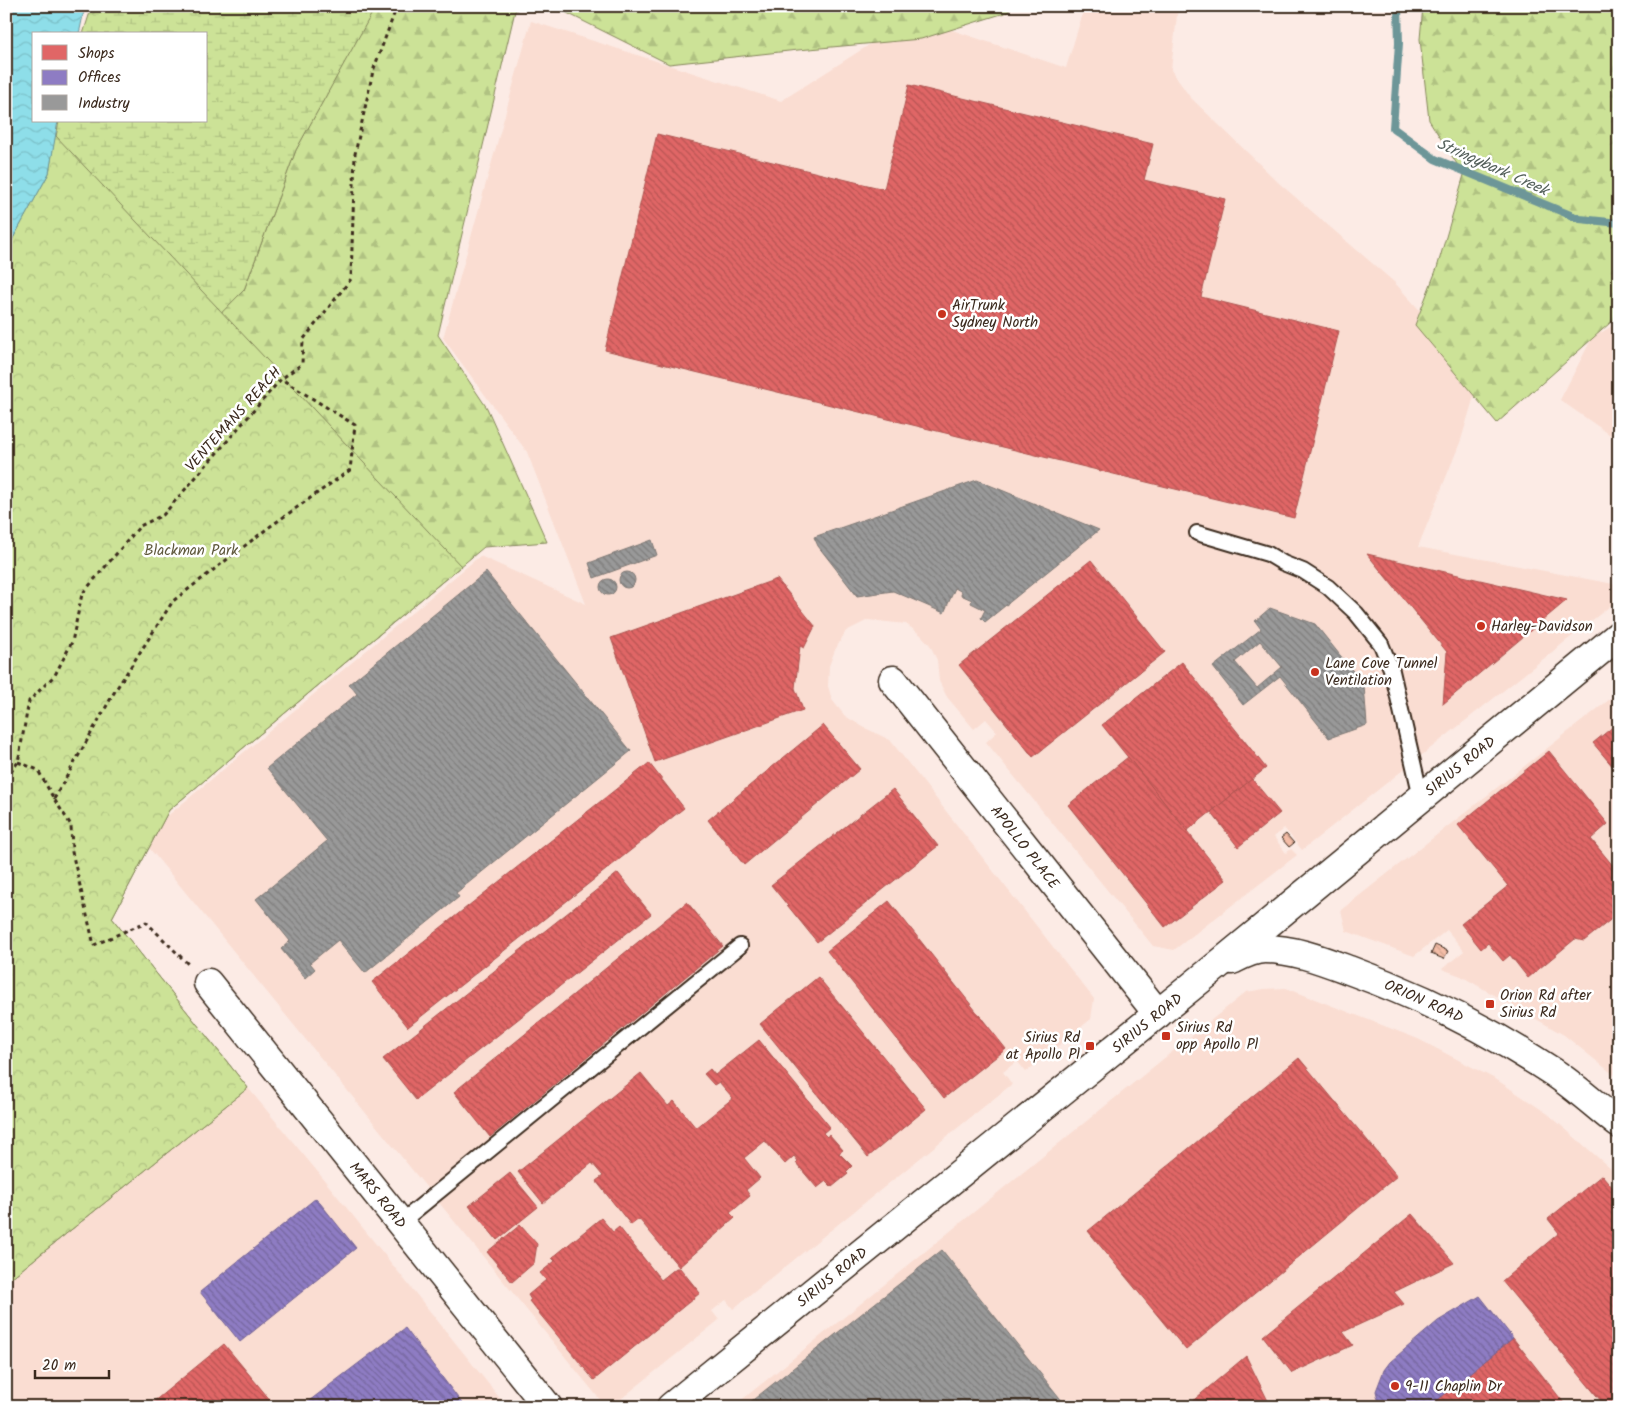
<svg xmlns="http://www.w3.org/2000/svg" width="1625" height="1413" viewBox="0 0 1625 1413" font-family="Kalam,sans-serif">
	<defs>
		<pattern id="forest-firs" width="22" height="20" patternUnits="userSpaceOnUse" patternTransform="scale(1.25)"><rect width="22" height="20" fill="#cce297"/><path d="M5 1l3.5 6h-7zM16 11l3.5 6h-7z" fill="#b0c282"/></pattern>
		<pattern id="wetland-marsh" width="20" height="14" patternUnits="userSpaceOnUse" patternTransform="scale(1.25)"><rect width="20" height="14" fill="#cce297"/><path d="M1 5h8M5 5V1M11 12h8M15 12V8" fill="none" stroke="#b0c282"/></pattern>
		<pattern id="park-crowns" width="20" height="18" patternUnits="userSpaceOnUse" patternTransform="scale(1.25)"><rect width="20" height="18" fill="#cce297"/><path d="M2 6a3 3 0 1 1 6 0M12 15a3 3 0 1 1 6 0" fill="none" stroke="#b0c282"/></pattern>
		<pattern id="water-waves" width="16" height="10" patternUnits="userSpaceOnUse" patternTransform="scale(1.25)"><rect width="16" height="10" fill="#8edee9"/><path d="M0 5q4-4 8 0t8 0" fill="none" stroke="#7bbfc7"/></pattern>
		<pattern id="shops-back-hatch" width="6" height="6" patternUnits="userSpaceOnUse" patternTransform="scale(1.25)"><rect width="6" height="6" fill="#e06666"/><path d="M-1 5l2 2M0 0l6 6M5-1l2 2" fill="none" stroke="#b75453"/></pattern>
		<pattern id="offices-back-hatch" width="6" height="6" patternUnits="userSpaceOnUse" patternTransform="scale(1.25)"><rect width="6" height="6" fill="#8e7cc3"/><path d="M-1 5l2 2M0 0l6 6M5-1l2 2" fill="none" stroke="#75669e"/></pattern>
		<pattern id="industry-back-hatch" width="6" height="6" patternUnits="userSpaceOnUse" patternTransform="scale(1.25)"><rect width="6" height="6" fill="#999"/><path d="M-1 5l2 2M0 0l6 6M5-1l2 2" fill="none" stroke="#7e7d7c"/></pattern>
		<pattern id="building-back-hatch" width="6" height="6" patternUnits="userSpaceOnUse" patternTransform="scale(1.25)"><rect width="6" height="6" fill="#f4bda7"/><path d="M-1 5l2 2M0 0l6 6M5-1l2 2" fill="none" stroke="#d2a38f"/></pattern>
	</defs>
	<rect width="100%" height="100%" fill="#fcebe5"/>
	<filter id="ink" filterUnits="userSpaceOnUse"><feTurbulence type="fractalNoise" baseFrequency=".02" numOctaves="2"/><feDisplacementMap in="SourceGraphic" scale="10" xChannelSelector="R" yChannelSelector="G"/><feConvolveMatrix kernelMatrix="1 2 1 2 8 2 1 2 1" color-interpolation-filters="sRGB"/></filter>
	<g filter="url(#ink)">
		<g fill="#faddd2">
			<polygon points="1085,6 1178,6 1171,70 1190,97 1280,184 1394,282 1480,376 1461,440 1418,547 1619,585 1619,599 1302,850 1284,828 1274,837 1286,853 1291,849 1297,855 1174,950 1153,946 986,742 997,732 986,719 974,729 947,697 939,681 937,660 930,645 921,635 906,624 868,620 846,631 835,650 829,666 828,686 832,700 845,716 865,728 890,740 1094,999 1091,1019 1026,1072 1017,1061 1003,1072 1012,1084 733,1309 726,1300 712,1311 719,1320 611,1407 606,1407 141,838 480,556 586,604 527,452 443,338 531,21 781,101 913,17 1066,68"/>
			<polygon points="1619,322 1619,441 1560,400 1592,338"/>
			<polygon points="1619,692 1619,1079 1564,1035 1461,976 1442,969 1464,951 1447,930 1414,956 1346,931 1341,910"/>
			<polygon points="1286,988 1418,1039 1497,1080 1548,1114 1619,1176 1619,1407 733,1407 1246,992 1264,989"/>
			<polygon points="248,1088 317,1171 507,1407 6,1407 6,1282"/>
		</g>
		<g fill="url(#forest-firs)" stroke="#84865a">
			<polygon points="375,6 522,6 515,11 438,335 487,408 547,542 484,547 169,810 112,918 248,1088 6,1282 6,251 244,290 296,150"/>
			<polygon points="550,6 1012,6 1008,12 921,39 798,50 669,64 561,10"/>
			<polygon points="1423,6 1619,6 1619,315 1497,423 1415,325 1437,268 1464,175 1429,120 1420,39"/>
		</g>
		<polygon fill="url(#wetland-marsh)" stroke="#84865a" points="92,6 376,6 296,150 244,290 173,362 6,251 49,173 59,121 206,121 206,34 83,34"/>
		<polygon fill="url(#park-crowns)" stroke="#84865a" points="55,135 461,566 169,810 112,918 248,1088 6,1282 6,251 49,173"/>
		<polygon fill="url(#water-waves)" stroke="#6d9698" points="6,6 85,6 79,34 34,34 34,121 58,121 49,173 6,251"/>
		<g fill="url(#shops-back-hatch)" stroke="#ae5450">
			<polygon points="909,85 1153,144 1144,180 1225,199 1201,297 1339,331 1294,518 605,350 657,134 884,189"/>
			<polygon points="1367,554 1567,600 1443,704 1447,652"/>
			<polygon points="1091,560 1165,652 1033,757 959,665"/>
			<polygon points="777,579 815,626 804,648 800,646 795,688 803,710 655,762 611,638"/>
			<polygon points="1182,662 1266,768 1187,831 1102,725"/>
			<polygon points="1619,722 1619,774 1593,743"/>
			<polygon points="823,725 860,769 744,865 708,820"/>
			<polygon points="1549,751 1608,824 1591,839 1619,873 1619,913 1584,941 1575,939 1528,978 1510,955 1503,961 1488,943 1481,949 1461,924 1508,886 1458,825"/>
			<polygon points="1128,757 1226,880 1165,927 1068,805"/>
			<polygon points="649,763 684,808 408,1027 372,982"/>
			<polygon points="1252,779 1280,813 1238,847 1211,812"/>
			<polygon points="893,789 938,846 817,942 771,885"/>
			<polygon points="618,873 651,914 416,1100 383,1059"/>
			<polygon points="889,901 1006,1049 944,1098 827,951"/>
			<polygon points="687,902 723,946 490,1137 454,1092"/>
			<polygon points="818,977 926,1109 868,1157 760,1024"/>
			<polygon points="759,1040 830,1127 823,1133 827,1137 829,1134 843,1150 839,1153 852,1166 846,1172 848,1174 832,1187 826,1181 817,1188 796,1163 798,1161 794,1156 785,1164 765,1141 744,1158 760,1178 746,1190 750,1196 730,1213 735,1218 679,1267 639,1219 631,1225 596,1181 603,1176 592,1163 543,1203 518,1172 641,1073 668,1106 674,1101 696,1128 733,1098 719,1082 714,1085 704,1074 710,1069 715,1075"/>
			<polygon points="1299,1058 1397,1176 1186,1350 1088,1231"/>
			<polygon points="510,1173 538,1207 497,1240 469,1206"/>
			<polygon points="1602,1175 1619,1195 1619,1407 1606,1407 1502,1281 1559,1233 1548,1219"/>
			<polygon points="1412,1214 1454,1263 1394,1292 1404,1304 1343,1332 1353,1345 1292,1373 1263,1336"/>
			<polygon points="601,1218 613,1232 619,1227 661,1280 676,1268 680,1268 700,1293 594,1380 529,1301 531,1300 528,1295 546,1280 540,1273 555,1261 552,1258"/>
			<polygon points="520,1225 537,1244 534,1263 512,1282 487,1252"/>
			<polygon points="1513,1338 1567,1407 1429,1407"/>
			<polygon points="224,1344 276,1407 147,1407"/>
			<polygon points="1246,1356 1271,1407 1191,1407 1189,1404"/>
		</g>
		<g fill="url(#offices-back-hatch)" stroke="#756392">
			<polygon points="316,1198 356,1248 240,1342 200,1292"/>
			<polygon points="1480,1296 1513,1338 1429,1407 1380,1407 1376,1391 1384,1370 1390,1362 1438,1321"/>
			<polygon points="405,1328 464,1406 301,1407"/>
		</g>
		<g fill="url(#industry-back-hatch)" stroke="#7d7874" fill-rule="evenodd">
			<polygon points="977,480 1099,530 985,622 981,618 985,610 971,603 972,600 961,595 962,592 955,588 944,613 893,591 857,596 818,546 814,537"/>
			<polygon points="652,540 657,555 594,578 589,563"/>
			<circle cx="627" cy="580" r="8"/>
			<polygon points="486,572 631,751 456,893 459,897 365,973 338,940 310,963 315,969 305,978 281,949 290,941 256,899 327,841 267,768 357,694 349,684"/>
			<circle cx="608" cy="587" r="8"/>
			<path d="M1270 608 1315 624 1364 685 1367 725 1329 738 1280 676 1243 705 1213 667 1261 629 1255 621ZM1260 641 1282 667 1257 688 1235 662Z"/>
			<polygon points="942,1250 1067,1407 744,1407"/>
		</g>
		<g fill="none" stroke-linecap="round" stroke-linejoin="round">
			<polyline stroke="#6d9698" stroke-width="8" points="1398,6 1399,43 1393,128 1435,159 1580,219 1619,223"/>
		</g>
		<g fill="url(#building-back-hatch)" stroke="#3b2a1e">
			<polygon points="1286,834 1294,843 1289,847 1281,838"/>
			<polygon points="1435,945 1448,951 1444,959 1431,954"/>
		</g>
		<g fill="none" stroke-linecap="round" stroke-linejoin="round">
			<defs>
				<g id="service">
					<polyline points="1197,533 1268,554 1283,563 1303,571 1328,587 1356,613 1381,644 1392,671 1421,797"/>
					<polyline points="400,1223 740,946"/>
				</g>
				<g id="minor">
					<polyline points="893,680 1158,1014"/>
					<path d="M1232 960C1242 955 1253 949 1265 949 1294 949 1322 960 1349 970 1421 996 1489 1030 1553 1072 1576 1087 1597 1107 1619 1124"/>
					<polyline points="208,983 548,1407"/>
					<polyline points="671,1407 1207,974 1619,635"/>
				</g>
			</defs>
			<use href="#service" stroke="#3b2a1e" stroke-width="18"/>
			<use href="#minor" stroke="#3b2a1e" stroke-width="31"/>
			<g stroke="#3b2a1e" stroke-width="3" stroke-dasharray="4 4" stroke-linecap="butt">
				<polyline points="18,762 38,770 54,799 71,825 72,852 94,945 146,922 190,966"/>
				<polyline points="6,779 18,762 29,701 55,675 72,642 82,594 140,526 163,515 281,379 302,364 303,340 351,279 355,154 373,71 397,6"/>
				<polyline points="54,799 115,691 173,601 268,528 350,470 355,425 281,379"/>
			</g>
			<use href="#service" stroke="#fff" stroke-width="14"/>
			<use href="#minor" stroke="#fff" stroke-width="28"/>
		</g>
	</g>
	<g fill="#c8321e" stroke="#fff" stroke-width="2">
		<circle cx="942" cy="314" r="5"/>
		<circle cx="1481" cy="626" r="5"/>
		<circle cx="1315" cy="672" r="5"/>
		<rect x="1485" y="999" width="10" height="10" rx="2.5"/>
		<rect x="1161" y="1031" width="10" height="10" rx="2.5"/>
		<rect x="1085" y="1041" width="10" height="10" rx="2.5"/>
		<circle cx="1395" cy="1386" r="5"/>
	</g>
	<g text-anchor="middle" stroke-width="5" stroke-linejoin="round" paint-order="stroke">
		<g font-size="15" fill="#3b2a1e" stroke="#fff" text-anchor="start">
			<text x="952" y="310">AirTrunk<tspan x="952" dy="17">Sydney North</tspan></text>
			<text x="1491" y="631">Harley-Davidson</text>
			<text x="1325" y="668">Lane Cove Tunnel<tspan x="1325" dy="17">Ventilation</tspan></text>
			<text x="1500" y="1000">Orion Rd after<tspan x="1500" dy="17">Sirius Rd</tspan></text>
			<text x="1176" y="1032">Sirius Rd<tspan x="1176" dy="17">opp Apollo Pl</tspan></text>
			<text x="1080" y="1042" text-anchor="end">Sirius Rd<tspan x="1080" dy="17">at Apollo Pl</tspan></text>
			<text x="1405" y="1391">9-11 Chaplin Dr</text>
		</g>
		<g font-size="15" fill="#3b2a1e" stroke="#fff">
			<text transform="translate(233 419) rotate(-48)" y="5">VENTEMANS REACH</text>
			<text transform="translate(1460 766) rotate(-39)" y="5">SIRIUS ROAD</text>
			<text transform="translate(1025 847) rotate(52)" y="5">APOLLO PLACE</text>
			<text transform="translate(1424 1001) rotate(24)" y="5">ORION ROAD</text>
			<text transform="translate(1147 1023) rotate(-39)" y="5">SIRIUS ROAD</text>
			<text transform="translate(378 1195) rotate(51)" y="5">MARS ROAD</text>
			<text transform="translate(832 1277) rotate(-39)" y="5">SIRIUS ROAD</text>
		</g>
		<g font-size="15" fill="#5f583c" stroke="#fff">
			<text x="191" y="555">Blackman Park</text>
		</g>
		<g font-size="16" font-style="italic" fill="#54605b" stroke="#fff">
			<text transform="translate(1493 166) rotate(24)" y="6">Stringybark Creek</text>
		</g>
	</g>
	<rect width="1625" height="1413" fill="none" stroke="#fff" stroke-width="25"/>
	<rect x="12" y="12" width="1600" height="1388" fill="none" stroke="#3b2a1e" stroke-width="2" filter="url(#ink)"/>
	<rect x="32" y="32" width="175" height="90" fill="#ffffff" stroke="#b1aaa5"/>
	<rect x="42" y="45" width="25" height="15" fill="#e06666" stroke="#b1aaa5"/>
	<text x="78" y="58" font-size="15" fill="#3b2a1e">Shops</text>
	<rect x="42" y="70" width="25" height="15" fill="#8e7cc3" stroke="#b1aaa5"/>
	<text x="78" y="82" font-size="15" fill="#3b2a1e">Offices</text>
	<rect x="42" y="95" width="25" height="15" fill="#999999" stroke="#b1aaa5"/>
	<text x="78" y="108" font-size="15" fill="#3b2a1e">Industry</text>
	<path d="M35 1370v8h74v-8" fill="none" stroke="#3b2a1e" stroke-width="2.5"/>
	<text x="42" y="1370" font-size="15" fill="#3b2a1e" stroke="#ffffff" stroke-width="4" paint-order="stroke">20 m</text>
</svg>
